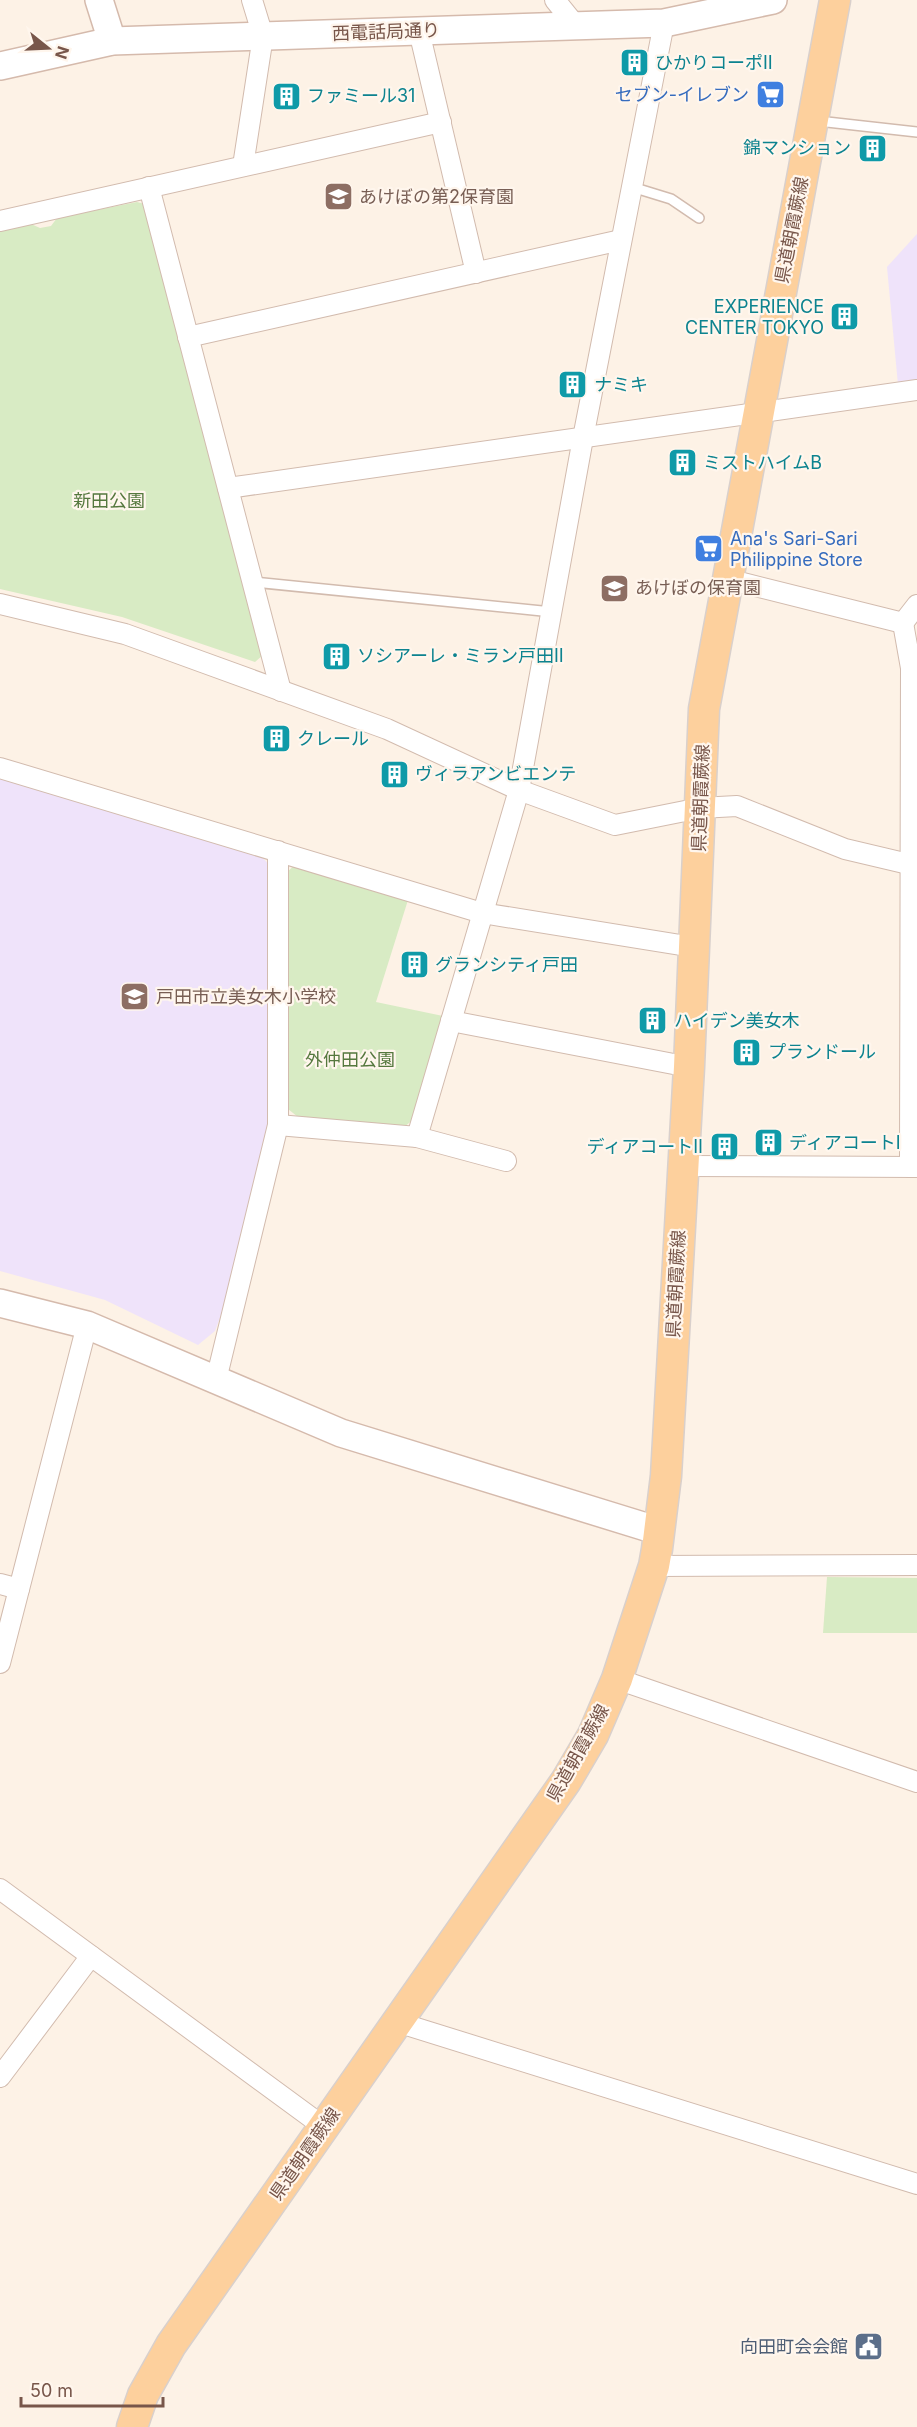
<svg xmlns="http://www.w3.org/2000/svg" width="917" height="2427" viewBox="0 0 917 2427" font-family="Inter,'Noto Sans JP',sans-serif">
	<rect width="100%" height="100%" fill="#fdf2e6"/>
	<g fill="#efe3fa">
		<polygon points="917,234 917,381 898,385 887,267"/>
		<polygon points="0,778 263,858 270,866 271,1127 225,1304 215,1331 198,1345 105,1300 0,1271"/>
	</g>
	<g fill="#d8ebc4">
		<polygon points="137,202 145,204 263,655 255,662 122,617 0,589 0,231 31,224 40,228 51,226 57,218"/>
		<polygon points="296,864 408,900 376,1002 443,1016 414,1119 404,1127 298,1117 288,1109 286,873"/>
		<polygon points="827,1577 917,1578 917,1633 823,1633"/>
	</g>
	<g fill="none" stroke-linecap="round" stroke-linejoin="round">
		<defs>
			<g id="lane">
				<polyline points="818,121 917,132"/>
				<polyline points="632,187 671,199 699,218"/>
				<polyline points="253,582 552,612"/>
			</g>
			<g id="street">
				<polyline points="555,0 576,26"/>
				<polyline points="419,31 476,273"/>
				<polyline points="243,166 263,36 252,0"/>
				<polyline points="149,187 281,691"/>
				<polyline points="0,221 441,122"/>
				<polyline points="188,337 621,240"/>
				<polyline points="228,488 917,390"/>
				<polyline points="727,579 903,623 917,605"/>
				<polyline points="0,604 125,634 387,729 519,790 615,825 700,808 737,806 845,849 917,866"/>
				<polyline points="903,623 911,668 910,1167"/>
				<polyline points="0,768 482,913 693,947"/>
				<polyline points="451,1021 689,1067"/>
				<polyline points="278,1125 417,1137 519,790 583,438 664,23"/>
				<polyline points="417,1137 506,1161"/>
				<polyline points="682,1166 917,1167"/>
				<polyline points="216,1380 278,1125 278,851"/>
				<polyline points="654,1566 917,1565"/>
				<polyline points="0,1584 19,1589"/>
				<polyline points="0,1663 87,1325"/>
				<polyline points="617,1679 917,1782"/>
				<polyline points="0,1889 324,2127"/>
				<polyline points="397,2022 917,2184"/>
				<polyline points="0,2077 91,1956"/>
			</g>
			<g id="secondary">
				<polyline points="99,0 112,41"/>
				<polyline points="0,66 112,41 664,23 773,0"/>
				<polyline points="0,1303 87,1325 341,1433 659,1531"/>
			</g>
			<polyline id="primary" points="132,2427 143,2395 171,2345 566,1781 593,1735 617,1679 654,1566 657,1549 666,1476 689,1067 704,709 835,0"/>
		</defs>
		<use href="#lane" stroke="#d2bbae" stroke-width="12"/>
		<use href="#street" stroke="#d2bbae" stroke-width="22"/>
		<use href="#secondary" stroke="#d5baac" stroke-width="30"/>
		<use href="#primary" stroke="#d9d0cc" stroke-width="33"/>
		<use href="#lane" stroke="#fff" stroke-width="9"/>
		<use href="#street" stroke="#fff" stroke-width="20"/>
		<use href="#secondary" stroke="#fff" stroke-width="27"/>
		<use href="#primary" stroke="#fdd09d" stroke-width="30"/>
	</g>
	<defs>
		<symbol id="building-square" viewBox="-11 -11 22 22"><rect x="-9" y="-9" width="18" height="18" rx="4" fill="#0f9aa8" stroke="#fff6ed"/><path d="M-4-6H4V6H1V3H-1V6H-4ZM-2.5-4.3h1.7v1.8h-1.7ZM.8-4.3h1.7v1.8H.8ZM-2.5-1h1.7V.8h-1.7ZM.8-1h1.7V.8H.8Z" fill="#fff"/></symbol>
		<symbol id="supermarket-square" viewBox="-11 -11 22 22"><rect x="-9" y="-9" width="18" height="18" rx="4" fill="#3f7fe0" stroke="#fff6ed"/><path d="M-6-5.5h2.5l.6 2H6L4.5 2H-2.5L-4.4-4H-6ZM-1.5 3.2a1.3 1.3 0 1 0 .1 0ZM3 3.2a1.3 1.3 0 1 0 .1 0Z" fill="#fff"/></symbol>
		<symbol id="school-square" viewBox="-11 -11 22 22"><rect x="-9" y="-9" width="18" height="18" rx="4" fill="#8d6e63" stroke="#fff6ed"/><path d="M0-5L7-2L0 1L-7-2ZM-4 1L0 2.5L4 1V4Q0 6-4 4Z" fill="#fff"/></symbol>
		<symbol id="civic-square" viewBox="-11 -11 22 22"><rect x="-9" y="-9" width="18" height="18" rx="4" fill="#5c6f8a" stroke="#fff6ed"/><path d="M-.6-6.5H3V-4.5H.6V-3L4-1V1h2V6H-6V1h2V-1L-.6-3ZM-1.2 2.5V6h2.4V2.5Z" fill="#fff"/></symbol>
	</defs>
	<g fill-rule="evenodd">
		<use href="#building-square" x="618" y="46" width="33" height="33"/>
		<use href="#supermarket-square" x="754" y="78" width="33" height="33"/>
		<use href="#building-square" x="270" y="80" width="33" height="33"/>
		<use href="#building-square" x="856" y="132" width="33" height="33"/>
		<use href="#school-square" x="322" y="180" width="33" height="33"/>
		<use href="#building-square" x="828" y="300" width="33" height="33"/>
		<use href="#building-square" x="556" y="368" width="33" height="33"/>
		<use href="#building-square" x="666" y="446" width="33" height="33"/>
		<use href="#supermarket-square" x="692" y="532" width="33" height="33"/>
		<use href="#school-square" x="598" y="572" width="33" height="33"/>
		<use href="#building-square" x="320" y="640" width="33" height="33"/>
		<use href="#building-square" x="260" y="722" width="33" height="33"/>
		<use href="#building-square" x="378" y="758" width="33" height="33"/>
		<use href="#building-square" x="398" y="948" width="33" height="33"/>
		<use href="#school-square" x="118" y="980" width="33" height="33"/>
		<use href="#building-square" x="636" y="1004" width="33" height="33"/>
		<use href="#building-square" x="730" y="1036" width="33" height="33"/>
		<use href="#building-square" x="752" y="1126" width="33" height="33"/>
		<use href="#building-square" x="708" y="1130" width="33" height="33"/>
		<use href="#civic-square" x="852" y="2330" width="33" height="33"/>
	</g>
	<g text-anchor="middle" stroke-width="4.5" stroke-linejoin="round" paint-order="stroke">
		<g font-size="18" fill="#78564a" stroke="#fff6ed">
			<text transform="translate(386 32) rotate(-2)" y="6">西電話局通り</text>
			<text transform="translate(792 230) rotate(-79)" y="6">県道朝霞蕨線</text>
			<text transform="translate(701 798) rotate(-88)" y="6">県道朝霞蕨線</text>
			<text transform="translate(676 1284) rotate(-87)" y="6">県道朝霞蕨線</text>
			<text transform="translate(578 1753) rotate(-61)" y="6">県道朝霞蕨線</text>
			<text transform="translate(305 2154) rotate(-55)" y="6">県道朝霞蕨線</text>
		</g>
		<g font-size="18" fill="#0d838f" stroke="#fff6ed" text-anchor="start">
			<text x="655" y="69">ひかりコーポⅡ</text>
			<text x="307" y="102">ファミール31</text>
			<text x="851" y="154" text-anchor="end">錦マンション</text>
			<text x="824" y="313" text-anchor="end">EXPERIENCE<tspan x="824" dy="21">CENTER TOKYO</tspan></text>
			<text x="594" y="391">ナミキ</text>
			<text x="703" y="469">ミストハイムB</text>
			<text x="357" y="662">ソシアーレ・ミラン戸田Ⅱ</text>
			<text x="297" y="745">クレール</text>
			<text x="415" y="780">ヴィラアンビエンテ</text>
			<text x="435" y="971">グランシティ戸田</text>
			<text x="674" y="1027">ハイデン美女木</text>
			<text x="768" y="1058">プランドール</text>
			<text x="789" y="1149">ディアコートⅠ</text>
			<text x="703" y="1153" text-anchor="end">ディアコートⅡ</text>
		</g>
		<g font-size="18" fill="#366cbe" stroke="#fff6ed" text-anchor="end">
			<text x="749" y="101">セブン-イレブン</text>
			<text x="730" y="545" text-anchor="start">Ana's Sari-Sari<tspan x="730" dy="21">Philippine Store</tspan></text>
		</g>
		<g font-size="18" fill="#785e54" stroke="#fff6ed" text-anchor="start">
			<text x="359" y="203">あけぼの第2保育園</text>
			<text x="635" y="594">あけぼの保育園</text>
			<text x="156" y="1003">戸田市立美女木小学校</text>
		</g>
		<g font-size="18" fill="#55783e" stroke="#fff6ed">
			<text x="109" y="507">新田公園</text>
			<text x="350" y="1066">外仲田公園</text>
		</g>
		<g font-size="18" fill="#4e5e75" stroke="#fff6ed" text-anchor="end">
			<text x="848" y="2353">向田町会会館</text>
		</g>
	</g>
	<g transform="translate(48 48) rotate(108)" stroke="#fff6ed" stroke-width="4.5" paint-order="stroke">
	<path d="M0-4.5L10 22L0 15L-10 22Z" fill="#78564a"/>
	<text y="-9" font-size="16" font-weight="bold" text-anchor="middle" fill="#78564a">N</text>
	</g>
	<path d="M21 2397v9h142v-9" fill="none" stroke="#78564a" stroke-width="3"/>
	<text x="30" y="2397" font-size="18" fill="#78564a" stroke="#fff6ed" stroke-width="4.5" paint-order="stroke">50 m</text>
</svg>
